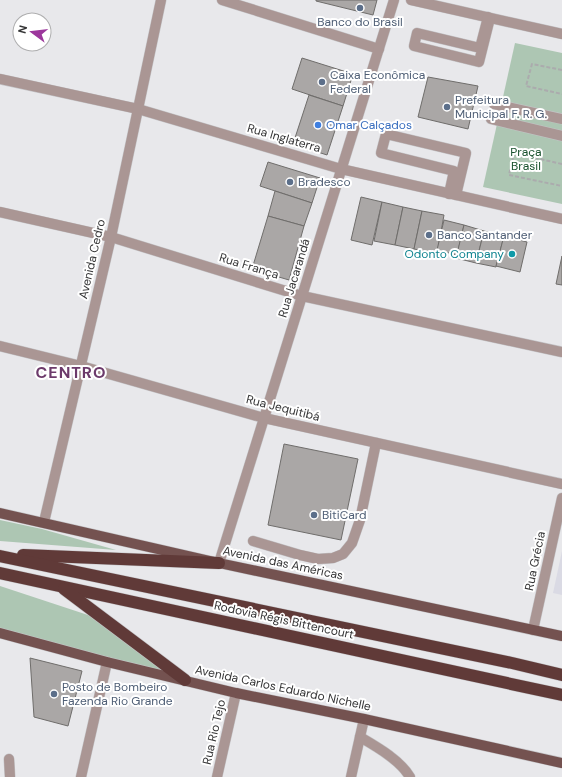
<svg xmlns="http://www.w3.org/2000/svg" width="562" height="777" viewBox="0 0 562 777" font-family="'DM Sans',sans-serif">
	<rect width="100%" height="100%" fill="#e8e8eb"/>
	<polygon fill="#dadae4" points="562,551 562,595 553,593"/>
	<g fill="#adc6b3">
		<polygon points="515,43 562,53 562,204 483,187"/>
		<polygon points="0,520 42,529 116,550 0,541"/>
		<polygon points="0,586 97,618 164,671 0,631"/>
	</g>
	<g fill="#aaa7a6" stroke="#6f6d6b">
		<polygon points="316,0 377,0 373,15 316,1"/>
		<polygon points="302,58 353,74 343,106 292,89"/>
		<polygon points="428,77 478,86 468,129 418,117"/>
		<polygon points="309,95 343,106 327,155 293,144"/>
		<polygon points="268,162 320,178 312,203 260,186"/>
		<polygon points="275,191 312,203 304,226 268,216"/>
		<polygon points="361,197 382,202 372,245 351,240"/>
		<polygon points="382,202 403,207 395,245 374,241"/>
		<polygon points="403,207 422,211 414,249 395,245"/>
		<polygon points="422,211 444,215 437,254 414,249"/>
		<polygon points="268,216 304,226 289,280 252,269"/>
		<polygon points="444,220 464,225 457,255 437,250"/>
		<polygon points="464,225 484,231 476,263 456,258"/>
		<polygon points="484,231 504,236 496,267 476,263"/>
		<polygon points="504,236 527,242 520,272 496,266"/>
		<polygon points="562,256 562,285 556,284"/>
		<polygon points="284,444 358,459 341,540 268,525"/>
		<polygon points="30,658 82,671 68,726 34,717"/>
	</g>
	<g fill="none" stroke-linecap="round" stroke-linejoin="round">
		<defs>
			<g id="minor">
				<polyline points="222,0 379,49"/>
				<polyline points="411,0 562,34"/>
				<polyline points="488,17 480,48 417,33 414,46 479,62 490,18"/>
				<polyline points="0,79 138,109 341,169 562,219"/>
				<polyline points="494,104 562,119"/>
				<polyline points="491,119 562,136"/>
				<polyline points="449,194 454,171 381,153 386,134 466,153 456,195"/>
				<polyline points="0,212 111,237 302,296 562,352"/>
				<polyline points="0,346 81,366 264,418 562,484"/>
				<polyline points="44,522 111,237 161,0"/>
				<polyline points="253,541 300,555 318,559 333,558 343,554 352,543 360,520 376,443"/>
				<polyline points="219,563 394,0"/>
				<polyline points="533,630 562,498"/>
				<path d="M360 737C377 747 400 760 410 777"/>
				<polyline points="9,759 10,777"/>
				<polyline points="81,777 107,662"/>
				<polyline points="217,777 236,693"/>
				<polyline points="351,777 364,719"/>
			</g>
			<g id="major">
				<polyline points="0,513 219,563 562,636"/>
				<polyline points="0,633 107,662 236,693 364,719 562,763"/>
			</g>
			<g id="highway">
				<polyline points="23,555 219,563"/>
				<polyline points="0,556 512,663 562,675"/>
				<polyline points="0,573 562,695"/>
				<polyline points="64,589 185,680"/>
			</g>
		</defs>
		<use href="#minor" stroke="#c4c4c7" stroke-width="11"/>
		<use href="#major" stroke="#c4c4c7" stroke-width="11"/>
		<use href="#highway" stroke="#c4c4c7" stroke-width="13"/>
		<g stroke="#ababad" stroke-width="2" stroke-dasharray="4 2" stroke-linecap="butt">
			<polyline points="562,70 532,64 526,86 562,94"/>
			<polyline points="562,164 514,153 509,175 562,186"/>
		</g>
		<use href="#minor" stroke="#aa9694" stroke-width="10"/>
		<use href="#major" stroke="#745250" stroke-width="10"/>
		<use href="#highway" stroke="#603a38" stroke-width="12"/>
	</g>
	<g fill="#5c6f8a" stroke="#fff" stroke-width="1.5">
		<circle cx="360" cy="8" r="4"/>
		<circle cx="322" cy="82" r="4"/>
		<circle cx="447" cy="107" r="4"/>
		<circle cx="290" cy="182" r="4"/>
		<circle cx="429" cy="235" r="4"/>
		<circle cx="314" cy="515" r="4"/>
		<circle cx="54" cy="694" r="4"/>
	</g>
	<circle fill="#3f7fe0" stroke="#fff" stroke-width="1.5" cx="318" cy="125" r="4"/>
	<circle fill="#0f9aa8" stroke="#fff" stroke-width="1.5" cx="512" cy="254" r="4"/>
	<g text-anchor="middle" stroke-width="4" stroke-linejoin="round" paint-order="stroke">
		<g font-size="12" fill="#4e5e75" stroke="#fff" text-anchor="start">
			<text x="360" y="26" text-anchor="middle">Banco do Brasil</text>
			<text x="330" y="79">Caixa Econômica<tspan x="330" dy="14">Federal</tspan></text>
			<text x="455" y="104">Prefeitura<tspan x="455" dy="14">Municipal F. R. G.</tspan></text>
			<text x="298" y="186">Bradesco</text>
			<text x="437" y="239">Banco Santander</text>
			<text x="322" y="519">BitiCard</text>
			<text x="62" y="691">Posto de Bombeiro<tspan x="62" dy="14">Fazenda Rio Grande</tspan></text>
		</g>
		<g font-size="12" fill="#366cbe" stroke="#fff" text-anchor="start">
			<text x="326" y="129">Omar Calçados</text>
		</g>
		<g font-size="12" fill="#353536" stroke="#fff">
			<text transform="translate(284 138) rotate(16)" y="4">Rua Inglaterra</text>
			<text transform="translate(92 259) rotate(-77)" y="4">Avenida Cedro</text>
			<text transform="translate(249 266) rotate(17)" y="4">Rua França</text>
			<text transform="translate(294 278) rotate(-73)" y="4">Rua Jacarandá</text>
			<text transform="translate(283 408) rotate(14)" y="4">Rua Jequitibá</text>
			<text transform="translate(535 561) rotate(-78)" y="4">Rua Grécia</text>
			<text transform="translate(283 563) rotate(12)" y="4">Avenida das Américas</text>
			<text transform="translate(284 620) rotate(12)" y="4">Rodovia Régis Bittencourt</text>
			<text transform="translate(283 688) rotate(12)" y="4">Avenida Carlos Eduardo Nichelle</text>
			<text transform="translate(214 732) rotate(-77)" y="4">Rua Rio Tejo</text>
		</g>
		<g font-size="12" fill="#18512d" stroke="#fff">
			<text x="526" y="156">Praça<tspan x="526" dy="14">Brasil</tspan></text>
		</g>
		<g font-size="12" fill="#0d838f" stroke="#fff" text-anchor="end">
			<text x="504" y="258">Odonto Company</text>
		</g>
		<g font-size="16" font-weight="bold" letter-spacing="1" fill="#6c3a6b" stroke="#fff">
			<text x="71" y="378">CENTRO</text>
		</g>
	</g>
	<g transform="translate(32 32) rotate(285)"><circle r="19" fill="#ffffff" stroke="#aeaeaf"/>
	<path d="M0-3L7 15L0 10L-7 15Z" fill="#9c379c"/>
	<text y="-6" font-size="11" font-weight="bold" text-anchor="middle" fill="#353536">N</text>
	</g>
</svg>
